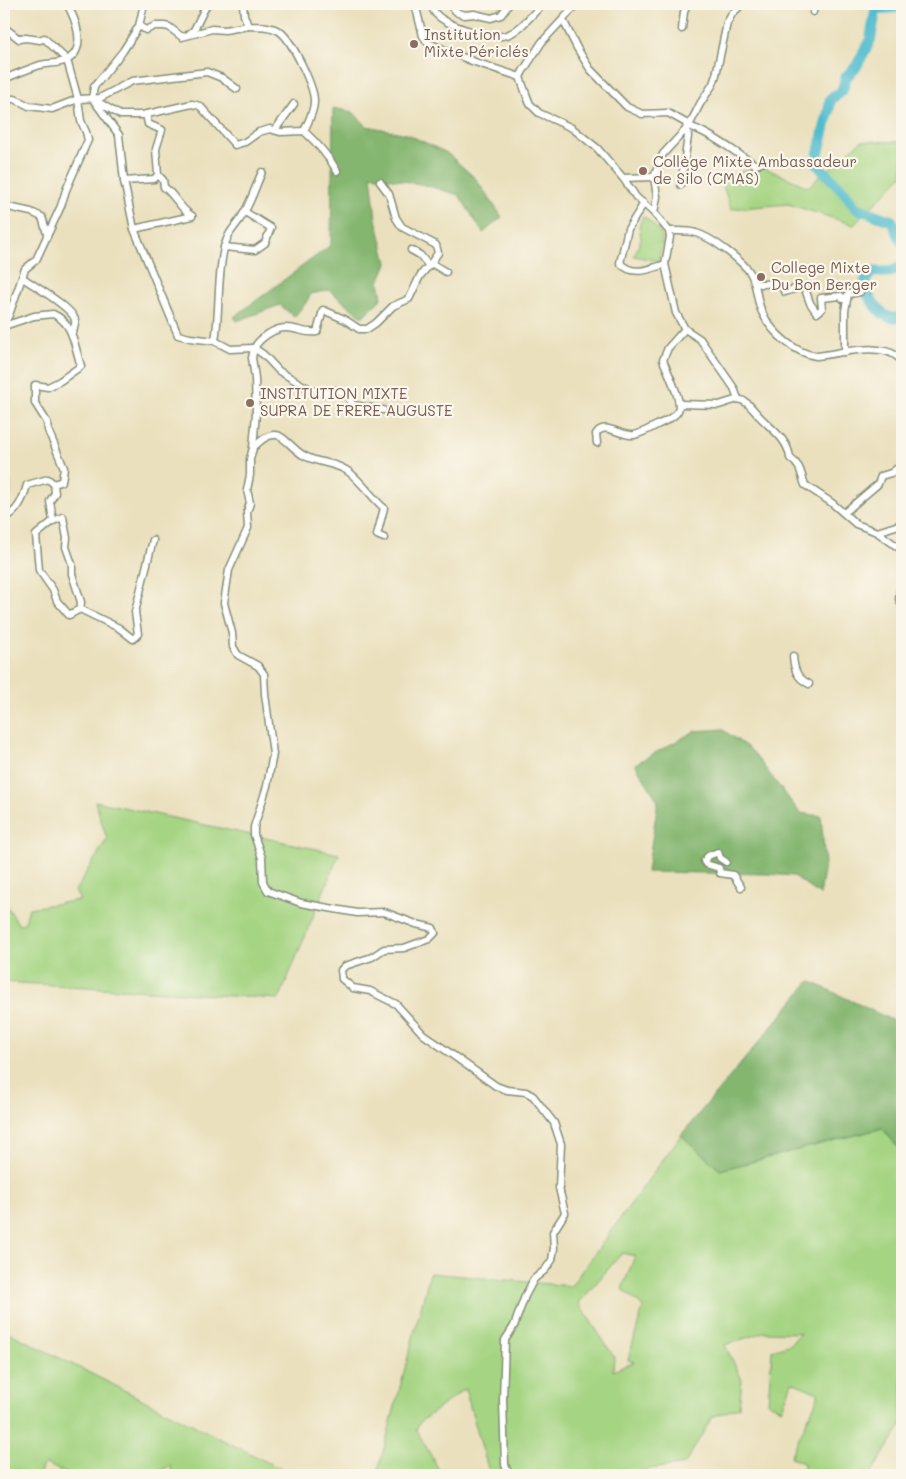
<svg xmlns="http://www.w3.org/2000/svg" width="906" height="1479" viewBox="0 0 906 1479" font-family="Mali,sans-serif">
	<rect width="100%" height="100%" fill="#fbf7ec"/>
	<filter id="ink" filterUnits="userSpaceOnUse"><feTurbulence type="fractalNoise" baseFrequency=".02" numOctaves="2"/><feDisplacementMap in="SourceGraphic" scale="10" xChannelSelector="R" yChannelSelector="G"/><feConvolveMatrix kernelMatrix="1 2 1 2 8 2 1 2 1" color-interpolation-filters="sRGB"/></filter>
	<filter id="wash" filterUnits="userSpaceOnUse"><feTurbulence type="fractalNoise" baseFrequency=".0096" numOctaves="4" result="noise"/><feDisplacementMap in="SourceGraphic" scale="20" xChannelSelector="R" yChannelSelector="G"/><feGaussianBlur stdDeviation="1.12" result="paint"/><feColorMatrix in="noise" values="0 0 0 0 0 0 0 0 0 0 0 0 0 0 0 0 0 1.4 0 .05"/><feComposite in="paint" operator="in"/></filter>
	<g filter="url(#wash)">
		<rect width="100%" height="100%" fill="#eae0bd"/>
		<g fill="#a5d482" stroke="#62885b" fill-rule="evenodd">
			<polygon points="861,141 902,142 902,176 854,225 788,204 731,209 720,177 761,166 808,187"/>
			<path d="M643 216C665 233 665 235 658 261L634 256 641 239 639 226Z"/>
			<polygon points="95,801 339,854 279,999 4,982 4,888 7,906 19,925 25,922 29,908 80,900 75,891 107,839"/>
			<path d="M883 1128 902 1152V1425L870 1475H800L805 1464 790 1457 818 1397V1393L792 1382 782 1409 768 1403 772 1350 791 1344 800 1333 764 1332 725 1345 742 1380 739 1407 712 1417 685 1464 650 1469 626 1475H490L465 1389 421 1421 416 1429 442 1475H377L430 1273 571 1286 681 1135 720 1170ZM622 1253 635 1256 622 1289 643 1307 628 1360 634 1362 613 1371 614 1357 579 1303Z"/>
			<polygon points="4,1330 293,1475 173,1475 170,1466 151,1475 71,1475 45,1464 42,1467 40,1475 4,1475"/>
		</g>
		<g fill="#84b670" stroke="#527a52">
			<polygon points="333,108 353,112 367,126 407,134 447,153 476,179 502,217 483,233 459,195 425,185 371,175 376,219 387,263 379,282 382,298 362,317 329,290 311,294 305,304 294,317 280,305 237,321 234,317 331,245"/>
			<polygon points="722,729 751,750 800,813 821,816 825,864 820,895 794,876 768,874 647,872 658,801 635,764 695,731"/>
			<polygon points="810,981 902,1025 902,1152 882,1128 720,1170 681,1135"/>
		</g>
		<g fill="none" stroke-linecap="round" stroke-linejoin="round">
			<g stroke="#50bbcc" stroke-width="11">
				<polyline points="902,7 876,9 870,41 856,67 846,77 842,91 830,100 829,110 816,163 845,193 856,208 892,221 902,242"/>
				<path d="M902 264C895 275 884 271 872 272 859 283 866 294 875 305 879 309 882 314 887 316 892 319 897 317 902 318"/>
			</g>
		</g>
	</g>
	<g filter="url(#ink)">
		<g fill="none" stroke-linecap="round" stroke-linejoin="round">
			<defs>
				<g id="minor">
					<path d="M243 4 244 15 248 26C258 27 270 25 279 31 291 38 315 88 314 102 314 112 308 122 304 131"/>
					<polyline points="415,4 423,36 428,43 472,61 520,77"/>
					<path d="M431 4C432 7 434 12 436 14 447 26 492 40 507 35 521 30 532 14 543 4"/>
					<polyline points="448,4 458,13 465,15 474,14 491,18 501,15 509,4"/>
					<path d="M577 4 542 42 523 71 520 77 526 94 530 104 539 113 572 128 597 148 623 178 636 197 654 213 669 231 670 237 665 264 676 313 685 329 668 348 663 360C667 371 683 401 678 411 674 418 665 421 659 424 651 428 643 433 634 435 621 437 604 420 596 434L597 443"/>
					<polyline points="813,12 815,4"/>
					<polyline points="563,20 577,48 590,69 627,107 642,114 668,113 686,123 688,136 681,185"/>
					<polyline points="139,26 146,30 155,26 164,26 169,27 182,37 212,29 225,30 248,26"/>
					<polyline points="4,27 19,39 26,38 40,40 44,38 67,60 78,99 81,121 86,132 88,140 66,190 61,206 36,260 25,269 9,315 4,324"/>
					<polyline points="682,29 684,12 687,4"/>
					<polyline points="189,34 194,30 207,4"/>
					<path d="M4 79C16 74 28 69 40 65 49 63 59 64 67 60 88 49 75 18 67 4"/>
					<polyline points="92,98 119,135 124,181 134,229 178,335 190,338 215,341 230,349 254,348 252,358 255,378 256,413 253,448 250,459 250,475 247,490 250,503 247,512 248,528 229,570 224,603 232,633 233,647 238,655 258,666 264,674 265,694 273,754 267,786 254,827 254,835 262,858 263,882 268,891 301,903 357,913 384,912 416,924 433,928 435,933 429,939 404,948 384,949 372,957 345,966 341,970 342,979 353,988 370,991 396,1004 423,1034 496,1086 507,1090 526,1092 533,1096 554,1123 561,1144 559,1188 565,1213 553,1232 554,1248 552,1260 545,1270 534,1279 525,1296 514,1326 505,1340 503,1400 505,1465 509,1475"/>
					<polyline points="92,98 94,87 123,51 139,26 144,4"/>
					<polyline points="4,99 15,99 29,106 52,109 78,99 100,98 132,81 207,72 222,78 237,89"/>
					<path d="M95 100 120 115H143L192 104 200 106 235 145 245 142 259 132 270 129 280 132 304 131C318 144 328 155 337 171"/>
					<path d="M689 126C714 135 734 152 756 165L764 162"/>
					<polyline points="275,130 294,104"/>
					<path d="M158 175 163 180 164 187C175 195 180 209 192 216"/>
					<polyline points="623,178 654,177"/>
					<polyline points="124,181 154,179 158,175 156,149 162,130 148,124 146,114"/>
					<polyline points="380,182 389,194 396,218 402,227 436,245 438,253 431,263 446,272"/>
					<path d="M644 203 628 229 620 263C633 277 650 269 665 264"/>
					<polyline points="4,206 31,212 42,217 47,234"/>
					<polyline points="654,213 657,197 654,177 659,164 663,154 689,126 700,104 713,84 716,75 727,23 732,14 742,4"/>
					<polyline points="134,229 192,216"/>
					<path d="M669 231C678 231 688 230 696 233 711 237 743 261 751 274 758 287 756 302 763 314 772 333 795 353 816 356 839 354 888 339 902 362"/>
					<polyline points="224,247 255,250 265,243 271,228 245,212"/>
					<polyline points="411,250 420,255 429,266"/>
					<path d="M23 278C34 286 73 308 75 320 76 325 74 328 72 332"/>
					<path d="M755 283C766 287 776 277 785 292L804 286 810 303 817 313 822 309 821 298 841 296 843 299 847 297"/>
					<path d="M4 326 34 316 53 314C74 323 74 346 81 366L60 381 48 387 35 385V403L47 422 48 430 64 468 62 481 54 484"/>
					<polyline points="685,329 700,339 734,388 738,399"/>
					<path d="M215 341C220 310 217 278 224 248 229 228 237 227 245 211 252 199 256 185 262 172"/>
					<polyline points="845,352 845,311 848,294 860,292"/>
					<path d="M679 404 719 405 738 399C748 401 752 409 759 416 771 429 788 439 790 458 802 467 800 472 805 485L832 503 856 524 877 532 902 550"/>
					<path d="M383 410 353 405 346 394 335 390 322 394 306 387 279 371 264 355 254 348C260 338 274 328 286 328 297 328 306 334 317 332L323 310 344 319 359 329H367L376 323 393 306 409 299 420 276 431 263"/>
					<path d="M253 448C259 442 267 434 276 435 283 435 295 451 303 455 316 463 333 462 346 470 357 476 373 499 384 508L377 535 384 538"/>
					<polyline points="4,479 4,495"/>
					<polyline points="844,513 878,484 881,476 891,473 902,465"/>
					<path d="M4 519C18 511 23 500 27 485L48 479 54 484 55 493 50 501 53 521 36 535 39 570 53 590 57 601 69 615 80 609 119 628 133 639 138 634 135 612 153 540"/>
					<polyline points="53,521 63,517 67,538 66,547 72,564 72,574 81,602 80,609"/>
					<polyline points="877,532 902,524"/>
					<polyline points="902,576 899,599 902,605"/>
					<path d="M793 656C794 670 797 678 809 684"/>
					<polyline points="726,862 720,858 718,852 708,856 704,861 706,864 719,868 720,873 733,875 741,887"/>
				</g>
			</defs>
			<use href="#minor" stroke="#848e78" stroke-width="9"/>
			<use href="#minor" stroke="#fff" stroke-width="6"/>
		</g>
	</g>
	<g fill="#8d6e63" stroke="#fbf7ec" stroke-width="2">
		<circle cx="414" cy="44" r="5"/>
		<circle cx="643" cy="171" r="5"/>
		<circle cx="761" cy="277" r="5"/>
		<circle cx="250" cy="403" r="5"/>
	</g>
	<g text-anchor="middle" stroke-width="4.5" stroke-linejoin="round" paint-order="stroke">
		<g font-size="15" fill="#785e54" stroke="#fbf7ec" text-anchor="start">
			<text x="424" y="40">Institution<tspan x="424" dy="17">Mixte Périclés</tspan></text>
			<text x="653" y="167">Collège Mixte Ambassadeur<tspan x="653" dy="17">de Silo (CMAS)</tspan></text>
			<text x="771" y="273">College Mixte<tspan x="771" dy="17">Du Bon Berger</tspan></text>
			<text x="260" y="399">INSTITUTION MIXTE<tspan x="260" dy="17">SUPRA DE FRERE AUGUSTE</tspan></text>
		</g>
	</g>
	<rect width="906" height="1479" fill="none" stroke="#fbf7ec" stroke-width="20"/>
</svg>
